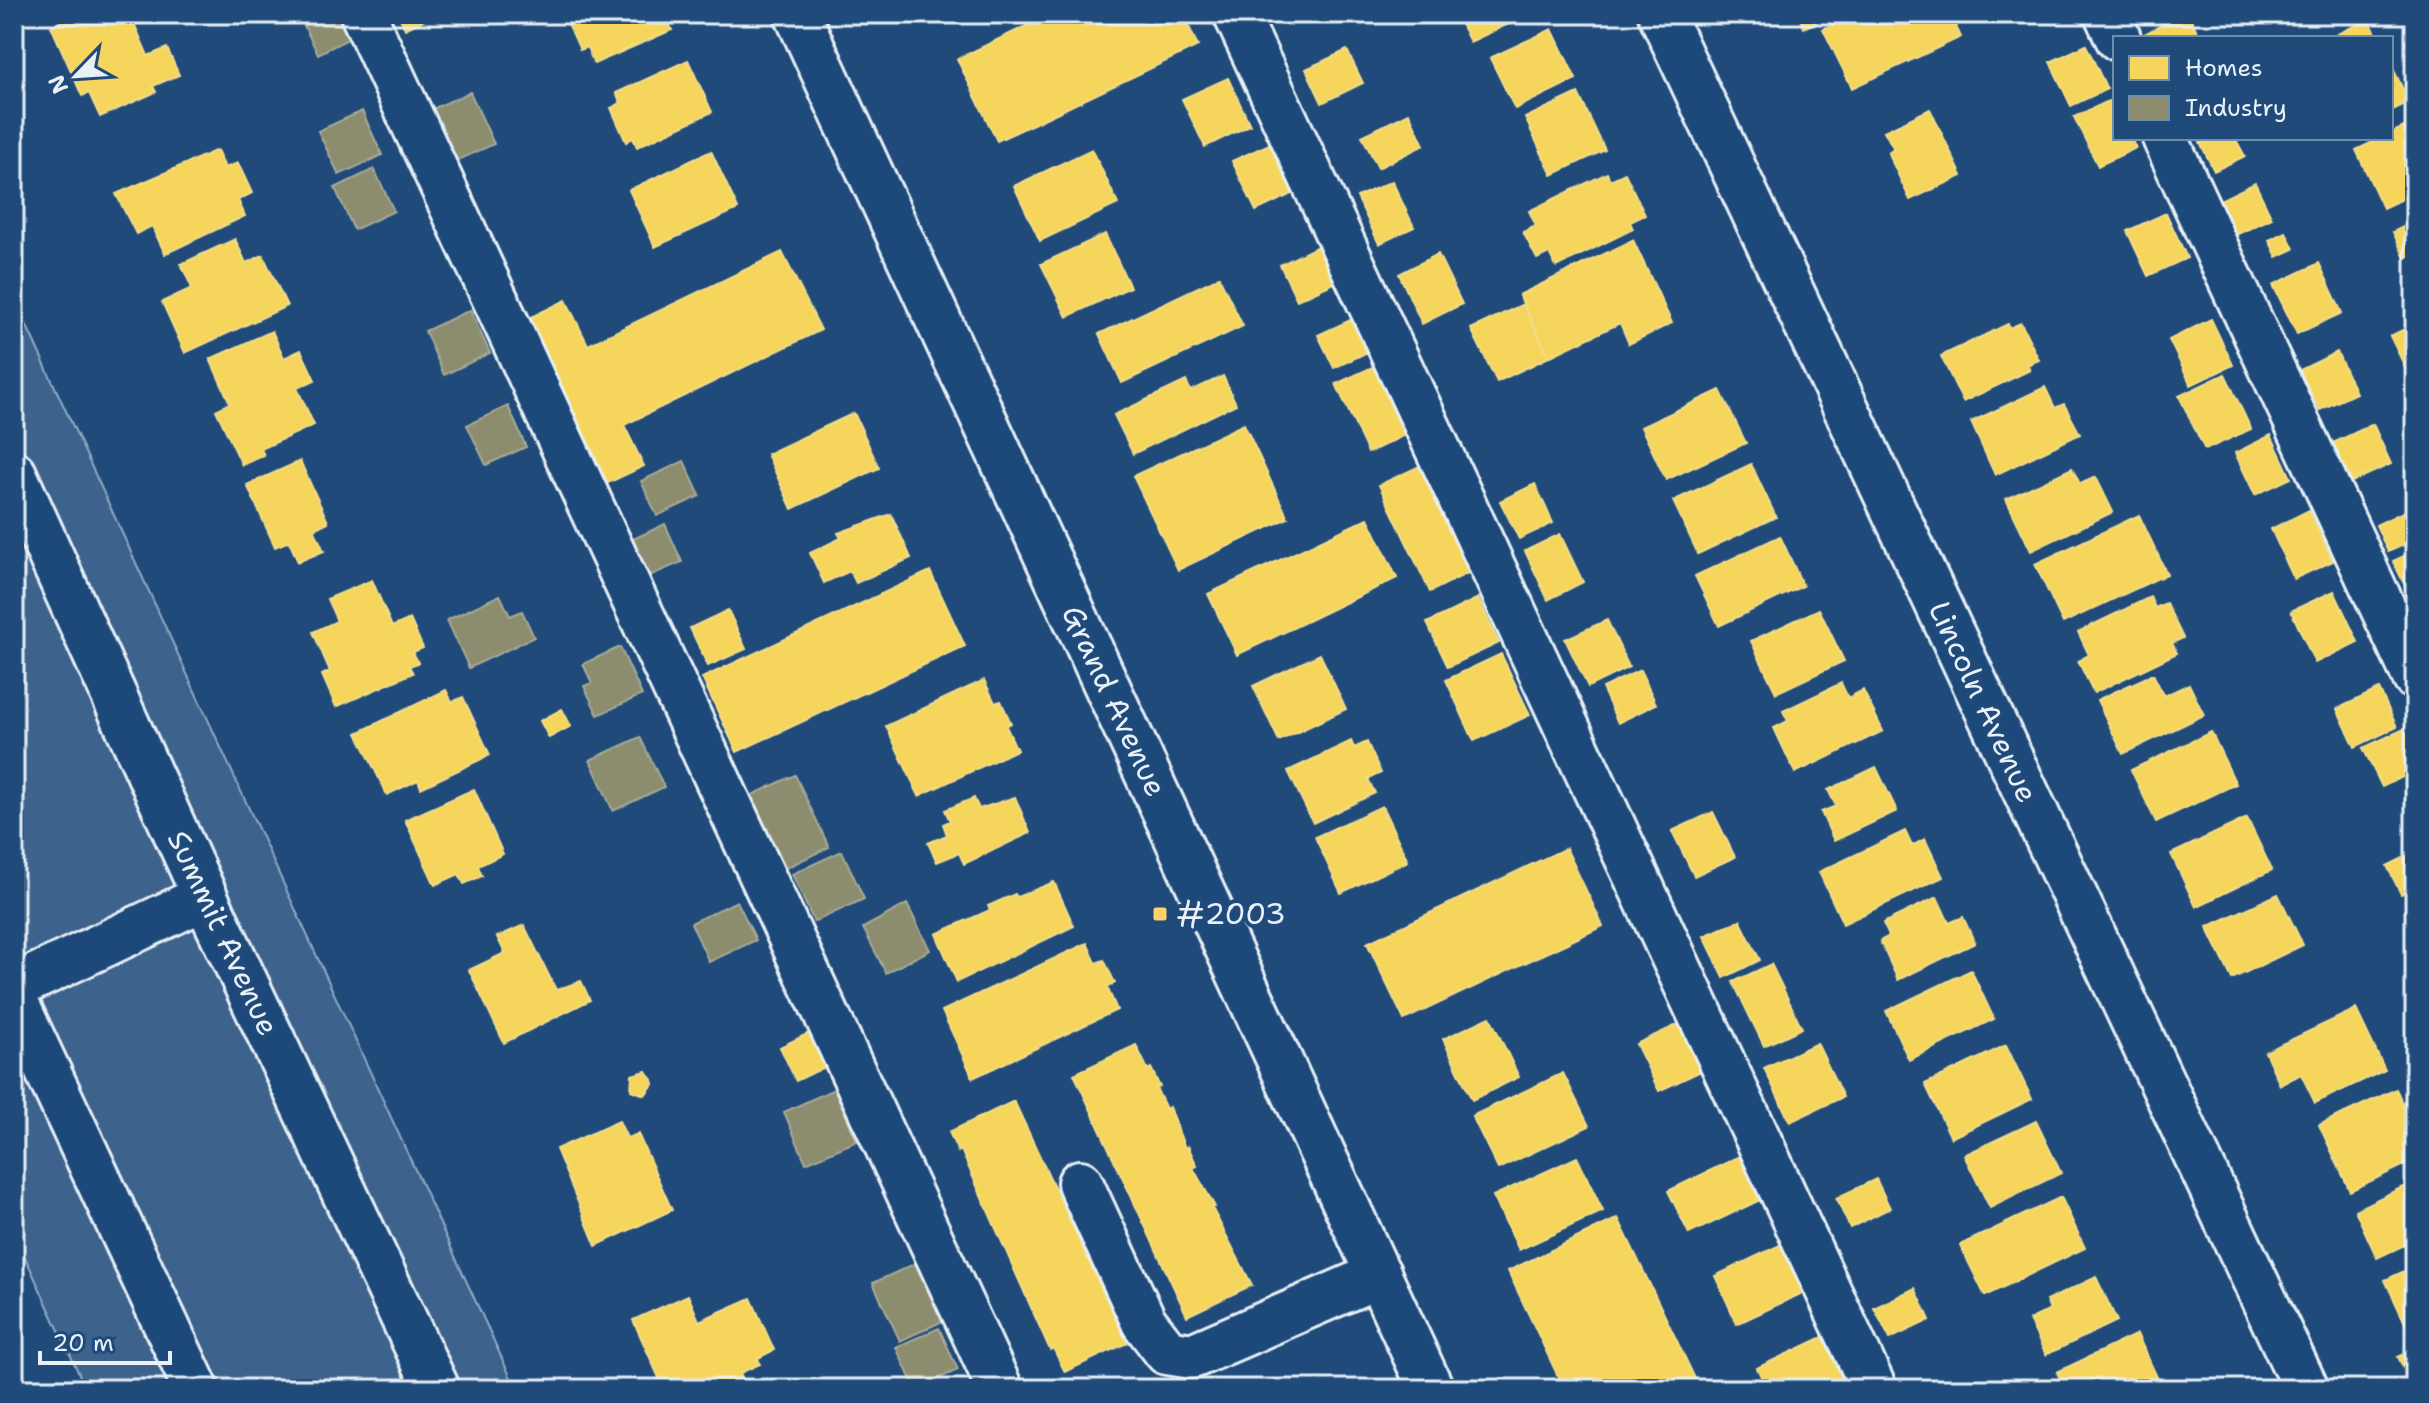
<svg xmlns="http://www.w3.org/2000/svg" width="2429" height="1403" viewBox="0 0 2429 1403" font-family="'Shantell Sans',sans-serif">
	<rect width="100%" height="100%" fill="#1f4a7a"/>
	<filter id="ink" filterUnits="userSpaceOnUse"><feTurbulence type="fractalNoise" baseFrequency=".0125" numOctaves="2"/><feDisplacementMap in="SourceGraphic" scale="16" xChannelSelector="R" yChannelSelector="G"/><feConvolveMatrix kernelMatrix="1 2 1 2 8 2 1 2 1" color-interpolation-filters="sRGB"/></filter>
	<g filter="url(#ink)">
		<polygon fill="#3c628c" stroke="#92aac2" stroke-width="2" points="14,298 516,1389 86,1389 14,1233"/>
		<g fill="#f6d55c" stroke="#f2dd8b" stroke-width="2">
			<polygon points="78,14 130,14 148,56 167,48 179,75 153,86 156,92 100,117 89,93 82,96 51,26"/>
			<polygon points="398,14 437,14 405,29"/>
			<polygon points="574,14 665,14 672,30 594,64 587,47 580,50 567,21 576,18"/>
			<polygon points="1051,14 1183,14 1198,46 997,141 957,59"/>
			<polygon points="1456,14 1530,14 1470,42"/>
			<polygon points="1798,14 1833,14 1804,28"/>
			<polygon points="1854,14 1950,14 1961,37 1852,88 1823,29"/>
			<polygon points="2182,14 2189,14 2200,38 2137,38"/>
			<polygon points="2369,19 2378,38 2329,38"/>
			<polygon points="1552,29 1576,79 1515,109 1490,58"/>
			<polygon points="2086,45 2107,89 2071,106 2050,62"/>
			<polygon points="1347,50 1363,83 1322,103 1306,69"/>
			<polygon points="688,60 712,112 637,147 633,138 626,142 611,108 621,103 616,93"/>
			<polygon points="2391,64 2409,102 2391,111"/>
			<polygon points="1228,78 1250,125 1205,147 1182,99"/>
			<polygon points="1578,93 1605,150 1552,175 1525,118"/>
			<polygon points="2113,99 2115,138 2132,138 2136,148 2098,166 2074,117"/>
			<polygon points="1930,109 1962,176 1910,200 1888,153 1894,149 1884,131"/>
			<polygon points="1409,113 1424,145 1378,168 1362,136"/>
			<polygon points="2415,122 2415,193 2383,208 2356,150 2381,138 2391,138 2391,133"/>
			<polygon points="2210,138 2235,138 2245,156 2214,171 2200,142"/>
			<polygon points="1278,140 1302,189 1256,211 1232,161"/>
			<polygon points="1092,149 1118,204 1040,241 1014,186"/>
			<polygon points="217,150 225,168 238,163 252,193 238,200 245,216 165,254 152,226 136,234 116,194"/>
			<polygon points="711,151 738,209 655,247 629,190"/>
			<polygon points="1607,173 1610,180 1625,173 1645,215 1630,222 1633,229 1556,267 1549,253 1537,259 1523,232 1536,226 1529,211"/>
			<polygon points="1392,181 1414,227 1379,244 1357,197"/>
			<polygon points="2255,183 2272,218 2236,235 2220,200"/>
			<polygon points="2166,213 2187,258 2148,276 2127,231"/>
			<polygon points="2415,221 2415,253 2405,258 2393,232"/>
			<polygon points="2286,232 2294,249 2277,257 2269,240"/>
			<polygon points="1105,234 1130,287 1067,317 1041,264"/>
			<polygon points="235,239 246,263 263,255 287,306 185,353 162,302 192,288 181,264"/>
			<polygon points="1633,240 1672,323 1629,344 1620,323 1549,357 1519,295"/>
			<polygon points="1326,242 1343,279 1297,300 1280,265"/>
			<polygon points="782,252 821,330 624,425 644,466 608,483 529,318 566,300 588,345"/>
			<polygon points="1438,254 1462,304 1422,324 1399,274"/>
			<polygon points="2319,263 2342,313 2297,334 2273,285"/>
			<polygon points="1219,277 1243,326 1122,383 1099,334"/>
			<polygon points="1523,304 1549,357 1497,382 1471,329"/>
			<polygon points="1359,316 1374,349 1334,368 1318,335"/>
			<polygon points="2211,319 2233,365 2191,385 2169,340"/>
			<polygon points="2021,323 2039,360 2027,365 2030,370 1963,402 1941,356 2008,324 2009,328"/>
			<polygon points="2415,324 2415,369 2408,373 2390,336"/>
			<polygon points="272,331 284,358 301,350 315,380 297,388 314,425 261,449 264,455 242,465 216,410 230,403 210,359"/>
			<polygon points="2337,352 2356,393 2320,410 2300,370"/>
			<polygon points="1381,363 1413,431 1368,453 1336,384"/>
			<polygon points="2225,374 2251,429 2205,450 2179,396"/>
			<polygon points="1223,376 1236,404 1133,454 1114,415 1186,381 1191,391"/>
			<polygon points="2045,387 2055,408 2064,404 2080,434 1995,475 1971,422"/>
			<polygon points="1720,390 1746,443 1666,480 1641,427"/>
			<polygon points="854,413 879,468 792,509 767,454"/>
			<polygon points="1244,424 1288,518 1178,570 1133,476"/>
			<polygon points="2373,424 2391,464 2352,482 2333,443"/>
			<polygon points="2271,435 2291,478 2255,495 2235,453"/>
			<polygon points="300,461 328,522 314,529 324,551 298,562 289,541 275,547 247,485"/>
			<polygon points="1424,464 1474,570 1430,592 1379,485"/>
			<polygon points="1751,464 1776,517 1698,554 1673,501"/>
			<polygon points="2072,468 2080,484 2096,477 2113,512 2031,551 2006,499"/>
			<polygon points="1535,484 1553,523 1519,539 1500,501"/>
			<polygon points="2415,506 2415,540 2388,552 2376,525"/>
			<polygon points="2309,510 2333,561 2294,579 2271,529"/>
			<polygon points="891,514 911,558 856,583 850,571 824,583 810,553 841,538 838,533"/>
			<polygon points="2139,515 2167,574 2063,623 2035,564"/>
			<polygon points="1368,518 1397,578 1237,655 1208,594"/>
			<polygon points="1560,534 1583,582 1548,600 1525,551"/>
			<polygon points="1780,536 1803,586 1719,626 1695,576"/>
			<polygon points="2415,551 2415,604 2414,604 2393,561"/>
			<polygon points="930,571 965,646 737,752 702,678"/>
			<polygon points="372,580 392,627 410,619 423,648 413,652 418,663 409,666 413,673 336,707 322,675 330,671 313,632 337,621 327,599"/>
			<polygon points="2334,591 2358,642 2315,663 2291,611"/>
			<polygon points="2150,597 2155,608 2166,603 2183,638 2172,643 2177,653 2094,693 2078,661 2089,655 2078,632"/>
			<polygon points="1478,598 1499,643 1448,667 1427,623"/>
			<polygon points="1819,609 1844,661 1776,693 1751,641"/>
			<polygon points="728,610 746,649 708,666 690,628"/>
			<polygon points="1607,620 1629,667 1588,687 1565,639"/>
			<polygon points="1320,654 1346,709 1279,741 1253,686"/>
			<polygon points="1501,654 1530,715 1474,741 1446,680"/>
			<polygon points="1640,670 1656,704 1618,723 1602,688"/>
			<polygon points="2153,674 2164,696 2189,684 2204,715 2123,754 2097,700"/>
			<polygon points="984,680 995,703 1001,701 1011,723 1006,726 1017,750 919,796 886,726"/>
			<polygon points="1841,683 1848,698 1863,690 1883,731 1795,773 1774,728 1788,721 1783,711"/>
			<polygon points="2379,689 2397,727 2355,747 2337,709"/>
			<polygon points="446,690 452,702 463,697 490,755 421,788 418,780 387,795 357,733"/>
			<polygon points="562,709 571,726 549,738 540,721"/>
			<polygon points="2404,729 2415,752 2415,771 2382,787 2363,748"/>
			<polygon points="2211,732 2236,784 2156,822 2131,770"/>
			<polygon points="1351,741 1354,748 1367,742 1381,773 1368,779 1375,793 1313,823 1288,771"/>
			<polygon points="1876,767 1897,811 1834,841 1821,812 1836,806 1828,790"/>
			<polygon points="474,789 503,854 478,866 482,876 464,884 459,874 435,885 405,820"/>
			<polygon points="1015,797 1030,833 964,864 959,853 937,862 928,843 947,835 943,824 950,821 945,810 974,798 979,809"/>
			<polygon points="1382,806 1408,861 1341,893 1315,837"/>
			<polygon points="1713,812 1735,857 1694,876 1672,831"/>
			<polygon points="2247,818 2272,870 2196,907 2171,854"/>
			<polygon points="1905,831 1912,846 1925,839 1943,877 1843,924 1819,872"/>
			<polygon points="1566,848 1603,926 1404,1020 1367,943"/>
			<polygon points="2415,852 2415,888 2401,894 2387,866"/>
			<polygon points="1054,882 1074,926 957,982 936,934 990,910 988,906 1015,894 1017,897"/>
			<polygon points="2278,894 2303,945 2232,979 2207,927"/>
			<polygon points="1937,897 1949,923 1963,917 1975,943 1898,980 1880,941 1889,936 1883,923"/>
			<polygon points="1740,920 1760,960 1724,978 1704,936"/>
			<polygon points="524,925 556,990 581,981 590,1000 504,1043 469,970 505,953 497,937"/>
			<polygon points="1087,943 1096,963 1104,960 1115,983 1107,987 1117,1010 973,1078 942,1011"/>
			<polygon points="1771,964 1802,1028 1764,1046 1733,982"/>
			<polygon points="1971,970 1994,1019 1909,1060 1886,1011"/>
			<polygon points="2356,1009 2385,1070 2315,1103 2301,1074 2280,1085 2265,1052"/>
			<polygon points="1490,1017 1519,1077 1472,1100 1443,1039"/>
			<polygon points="1679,1024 1701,1071 1659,1091 1636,1044"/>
			<polygon points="809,1033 825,1067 796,1081 780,1047"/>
			<polygon points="1817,1043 1843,1097 1790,1122 1764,1068"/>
			<polygon points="1136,1045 1148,1070 1151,1068 1160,1087 1156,1088 1166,1109 1169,1107 1185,1148 1188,1146 1197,1166 1193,1168 1215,1207 1212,1208 1252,1285 1187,1316 1074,1074"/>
			<polygon points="2006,1045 2032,1099 1951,1138 1925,1084"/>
			<polygon points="646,1071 654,1083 645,1095 631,1090 632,1075"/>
			<polygon points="1563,1073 1589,1126 1498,1169 1472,1116"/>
			<polygon points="2396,1089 2415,1129 2415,1160 2350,1191 2319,1125"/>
			<polygon points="1014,1101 1127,1343 1065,1372 1053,1348 1050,1350 961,1150 958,1152 949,1132"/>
			<polygon points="619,1121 627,1138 638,1134 672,1210 596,1246 556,1149"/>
			<polygon points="2036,1121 2061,1173 1990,1208 1964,1155"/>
			<polygon points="1740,1156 1760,1200 1689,1234 1668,1191"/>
			<polygon points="1577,1157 1603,1211 1519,1250 1493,1196"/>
			<polygon points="1876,1179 1890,1208 1850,1228 1836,1198"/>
			<polygon points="2415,1181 2415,1240 2377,1258 2355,1210"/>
			<polygon points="2061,1197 2085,1248 1985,1296 1960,1245"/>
			<polygon points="1618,1218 1700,1389 1564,1389 1508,1271"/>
			<polygon points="1786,1242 1809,1290 1737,1324 1715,1276"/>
			<polygon points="2415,1266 2415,1334 2411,1336 2385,1280"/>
			<polygon points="2096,1277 2117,1321 2046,1355 2029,1320 2050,1310 2046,1301"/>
			<polygon points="1915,1288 1930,1320 1890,1339 1874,1308"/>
			<polygon points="688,1295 699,1321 751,1298 774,1350 758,1358 760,1364 740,1373 743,1379 721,1389 664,1389 633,1320"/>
			<polygon points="1829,1334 1850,1379 1829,1389 1767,1389 1757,1368"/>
			<polygon points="2137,1334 2162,1388 2064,1389 2057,1372"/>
			<polygon points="2415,1349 2415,1389 2414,1389 2398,1357"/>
		</g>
		<g fill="#8c8c6e" stroke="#a8aa97" stroke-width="2">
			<polygon points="307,14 338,14 350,38 318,54 300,18"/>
			<polygon points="470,92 494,144 454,162 430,110"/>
			<polygon points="362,111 382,155 339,175 318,131"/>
			<polygon points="374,169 394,211 354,230 335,188"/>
			<polygon points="470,310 490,353 444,375 425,331"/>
			<polygon points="508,406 526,447 486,465 467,425"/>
			<polygon points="684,461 700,496 657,516 641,481"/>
			<polygon points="665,524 682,562 647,577 631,540"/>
			<polygon points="500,595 510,616 522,611 534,637 469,668 447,620"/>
			<polygon points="620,647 642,695 598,715 584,686 592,683 583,664"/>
			<polygon points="640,737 664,787 613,811 590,760"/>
			<polygon points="795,775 829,847 782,870 748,797"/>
			<polygon points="842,851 864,899 814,922 792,874"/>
			<polygon points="737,901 756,940 709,962 691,923"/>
			<polygon points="907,904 930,950 886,973 863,928"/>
			<polygon points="834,1089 857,1141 806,1163 784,1112"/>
			<polygon points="916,1263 943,1321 900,1341 873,1283"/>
			<polygon points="939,1328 958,1370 915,1389 896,1347"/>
		</g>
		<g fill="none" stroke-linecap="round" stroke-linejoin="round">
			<defs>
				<g id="minor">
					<polyline points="363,14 1000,1389"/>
					<polyline points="1236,14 1874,1389"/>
					<polyline points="1661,14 2306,1389"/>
					<polyline points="2107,14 2118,38"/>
					<polyline points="2165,138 2415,677"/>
					<polyline points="14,474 205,897 437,1389"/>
					<polyline points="14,987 205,897"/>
					<polyline points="14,999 196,1389"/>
					<polyline points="1080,1183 1144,1322 1167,1352 1192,1356 1379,1275"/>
				</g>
				<polyline id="major" points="797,14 1431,1389"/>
			</defs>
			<use href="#minor" stroke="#e8f1f8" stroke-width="50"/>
			<use href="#major" stroke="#e8f1f8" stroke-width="50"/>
			<use href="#minor" stroke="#1f4a7a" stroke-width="44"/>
			<use href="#major" stroke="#1f4a7a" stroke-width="44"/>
		</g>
	</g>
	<rect fill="#ffd166" stroke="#1f4a7a" stroke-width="3" x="1152" y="906" width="16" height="16" rx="4"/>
	<g text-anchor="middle" stroke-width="8" stroke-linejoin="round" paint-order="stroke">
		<g font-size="30" fill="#e8f1f8" stroke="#1f4a7a">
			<text transform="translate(1114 701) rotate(65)" y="10">Grand Avenue</text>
			<text transform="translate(1983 702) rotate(65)" y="10">Lincoln Avenue</text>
			<text transform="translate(223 933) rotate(65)" y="10">Summit Avenue</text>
		</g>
		<g font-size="30" fill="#e8f1f8" stroke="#1f4a7a" text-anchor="start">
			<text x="1176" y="924">#2003</text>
		</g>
	</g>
	<rect width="2429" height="1403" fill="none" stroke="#1f4a7a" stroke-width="48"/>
	<rect x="24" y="24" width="2381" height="1355" fill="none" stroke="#e8f1f8" stroke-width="3" filter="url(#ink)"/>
	<rect x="2113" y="36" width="280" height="104" fill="#1f4a7a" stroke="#6f8dac" stroke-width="2"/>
	<rect x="2129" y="56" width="40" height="24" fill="#f6d55c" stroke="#6f8dac" stroke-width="2"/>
	<text x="2185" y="76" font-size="24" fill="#e8f1f8">Homes</text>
	<rect x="2129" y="96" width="40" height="24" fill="#8c8c6e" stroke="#6f8dac" stroke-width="2"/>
	<text x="2185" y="116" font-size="24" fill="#e8f1f8">Industry</text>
	<g transform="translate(76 76) rotate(245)" stroke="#1f4a7a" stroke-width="6" paint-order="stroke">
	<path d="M0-6L14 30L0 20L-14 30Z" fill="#e8f1f8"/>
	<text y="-12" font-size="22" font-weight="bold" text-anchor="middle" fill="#e8f1f8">N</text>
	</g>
	<path d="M40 1351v12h130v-12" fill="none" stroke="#e8f1f8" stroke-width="4"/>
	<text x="52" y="1351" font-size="24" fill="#e8f1f8" stroke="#1f4a7a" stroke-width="6" paint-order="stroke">20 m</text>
</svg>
